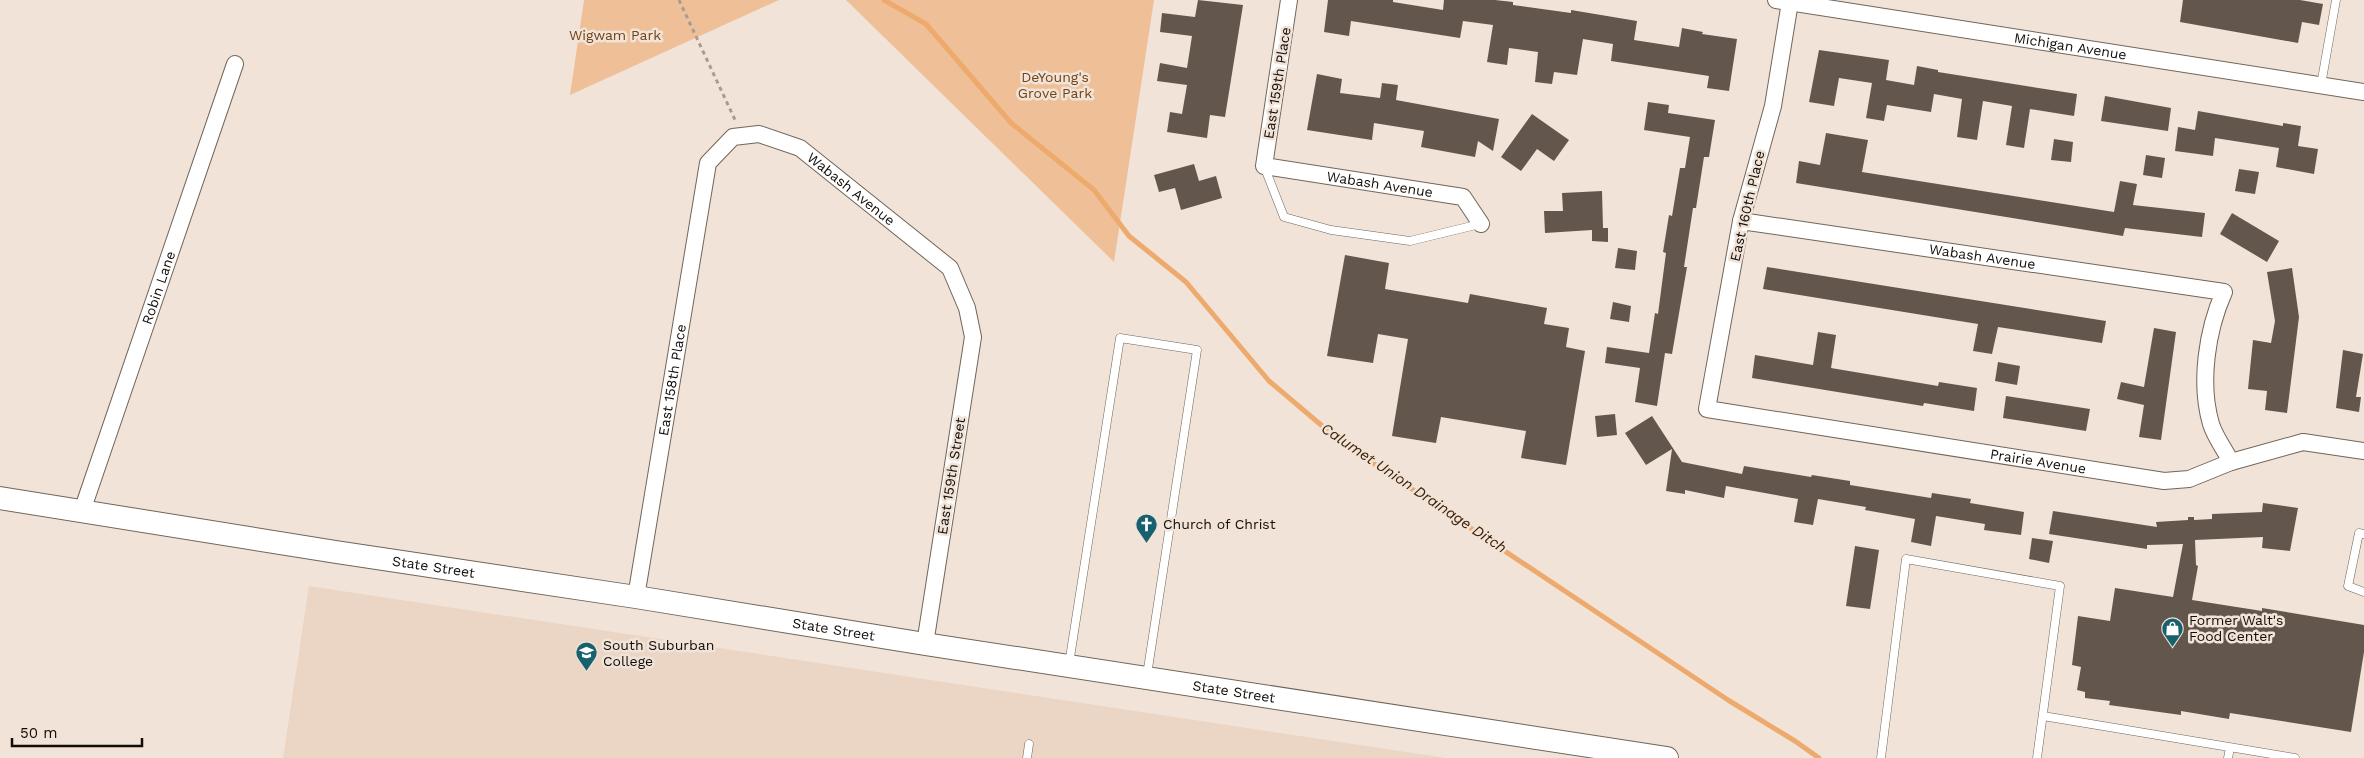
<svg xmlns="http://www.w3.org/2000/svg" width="2364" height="758" viewBox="0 0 2364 758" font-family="'Work Sans',sans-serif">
	<rect width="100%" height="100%" fill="#f1e3d7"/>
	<polygon fill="#ebd6c5" points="309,586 1446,758 283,758"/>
	<g fill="#efc098">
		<polygon points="584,0 779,0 570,95"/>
		<polygon points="846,0 1154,0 1114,262"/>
	</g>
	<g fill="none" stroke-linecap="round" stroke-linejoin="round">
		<polyline stroke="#edaa6c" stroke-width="5" points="884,0 926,24 1011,123 1094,190 1129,236 1186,282 1269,381 1340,441 1728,700 1795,741 1819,758"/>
	</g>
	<g fill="#63574d">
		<polygon points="1198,0 1243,5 1225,117 1210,115 1207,138 1167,132 1170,112 1182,114 1187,85 1157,81 1160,63 1187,68 1192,36 1160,32 1162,13 1195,17"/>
		<polygon points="1328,0 1393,0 1393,2 1443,10 1444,0 1495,0 1513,2 1513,5 1571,13 1571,10 1637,21 1634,40 1679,47 1682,28 1703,32 1702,34 1737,39 1729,91 1707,88 1709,76 1611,61 1613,44 1583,39 1577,75 1554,72 1552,84 1535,82 1538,52 1509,48 1507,65 1487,62 1493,25 1463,21 1460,38 1351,21 1349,36 1324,32"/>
		<polygon points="2183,0 2300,0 2323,4 2319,25 2302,22 2298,43 2180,22"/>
		<polygon points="1819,50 1889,60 1886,80 1914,85 1917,66 1938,70 1938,72 2077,94 2074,116 2030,109 2024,148 2006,145 2012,106 1983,101 1977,140 1957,137 1962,99 1934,94 1931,112 1887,105 1884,121 1866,118 1872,83 1839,78 1834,106 1809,102"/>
		<polygon points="1317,74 1342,79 1340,93 1380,98 1382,83 1398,85 1396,100 1499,119 1493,151 1478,141 1475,157 1421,147 1424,131 1374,123 1372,140 1307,130"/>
		<polygon points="2105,96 2171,108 2168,131 2101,121"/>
		<polygon points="1648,102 1669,105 1668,113 1715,120 1709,157 1704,157 1696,208 1693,208 1684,267 1687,267 1672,354 1665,353 1657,406 1635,402 1640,368 1605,363 1607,347 1649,353 1655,313 1658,314 1666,253 1663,252 1669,215 1672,216 1680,168 1685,168 1690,137 1644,130"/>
		<polygon points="2198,111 2283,126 2283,123 2301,126 2298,146 2318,149 2314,174 2276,167 2279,148 2215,138 2213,156 2175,151 2178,127 2195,130"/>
		<polygon points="1532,114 1569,140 1554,161 1537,149 1521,171 1501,157"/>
		<polygon points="1826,133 1868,140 1862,172 2114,212 2120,181 2137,184 2133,205 2205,213 2202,237 2125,228 2123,236 1796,183 1799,161 1820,165"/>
		<polygon points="2054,139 2073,142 2071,162 2051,160"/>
		<polygon points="2146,155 2165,158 2162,178 2143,175"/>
		<polygon points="1194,164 1199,181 1216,176 1222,198 1181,210 1175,188 1159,192 1154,175"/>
		<polygon points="2239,169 2259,172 2255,194 2235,191"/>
		<polygon points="1602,191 1603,228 1608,228 1608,242 1592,241 1592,230 1545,233 1544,211 1563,211 1562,193"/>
		<polygon points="2232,213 2279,241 2267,262 2220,234"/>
		<polygon points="1618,248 1637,251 1635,270 1615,268"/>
		<polygon points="1345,255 1389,263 1385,289 1468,303 1470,294 1547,308 1544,324 1569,328 1566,347 1585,351 1566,465 1521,458 1526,431 1441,417 1436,443 1392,436 1408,339 1378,334 1373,363 1327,356"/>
		<polygon points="1767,267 2106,321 2102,343 1998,327 1992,354 1973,351 1978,324 1763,289"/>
		<polygon points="2292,268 2299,317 2287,413 2265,410 2267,391 2248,389 2253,340 2271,343 2275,321 2267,272"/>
		<polygon points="1613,302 1631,306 1629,322 1610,319"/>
		<polygon points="2154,328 2176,332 2161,440 2139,437 2144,405 2117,399 2121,382 2144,387"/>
		<polygon points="1818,332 1836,335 1831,368 1938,386 1939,382 1977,388 1974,411 1924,403 1923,406 1752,378 1755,355 1813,365"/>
		<polygon points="2343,350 2363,354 2356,397 2361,397 2359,412 2336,408"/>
		<polygon points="1998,362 2020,366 2017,385 1995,381"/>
		<polygon points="2006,396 2090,409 2086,431 2003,418"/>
		<polygon points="1615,414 1617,435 1597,437 1595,416"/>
		<polygon points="1652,416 1682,462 1742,474 1744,466 1811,477 1812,475 1850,481 1850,485 1931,498 1932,493 1971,499 1970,503 2024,512 2021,535 1984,530 1985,524 1936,516 1931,546 1911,542 1915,519 1865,510 1866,507 1818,499 1813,525 1794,522 1798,499 1726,486 1724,498 1685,490 1685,494 1666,491 1672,449 1646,465 1625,433"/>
		<polygon points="2263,503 2298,508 2290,551 2262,548 2263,537 2195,540 2196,565 2198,566 2192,600 2262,611 2262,608 2364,625 2364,652 2351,732 2230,713 2229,719 2181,711 2181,715 2109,705 2110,701 2085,698 2085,692 2077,690 2081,667 2072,665 2078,616 2110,621 2115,588 2173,597 2183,544 2147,545 2147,549 2049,534 2053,511 2157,527 2156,522 2188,520 2188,517 2194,517 2194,520 2212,519 2212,514 2262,512"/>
		<polygon points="2032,538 2053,541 2049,563 2029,559"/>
		<polygon points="1855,546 1879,550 1870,609 1846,606"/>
	</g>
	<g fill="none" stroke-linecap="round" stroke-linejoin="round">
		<defs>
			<g id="lane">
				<polyline points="2321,85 2336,0"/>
				<polyline points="1264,166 1284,217 1331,230 1410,241 1480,224"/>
				<polyline points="2364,534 2359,533 2348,586 2364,592"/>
				<polyline points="1069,664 1120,338 1197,350 1147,675"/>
				<polyline points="2043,716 2295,758"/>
				<polyline points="1027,758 1029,744"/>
				<polyline points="1881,758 1906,559 2060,586 2037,758"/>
				<polyline points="2228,758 2230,748"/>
			</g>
			<g id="street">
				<path id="s1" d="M1289 0 1264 166 1463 197 1481 224"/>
				<path id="s2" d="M1776 0 2364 92"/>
				<path id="s3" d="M1790 2 1773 106 1741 221 1707 409 2164 481 2189 479 2231 462 2303 442 2364 451"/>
				<path id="s4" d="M1741 221 2224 292C2207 330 2199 383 2211 424 2215 437 2225 450 2231 462"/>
				<path id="s5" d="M82 511 235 64"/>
				<path id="s6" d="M636 597 708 163 733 137 759 134 800 148 950 268 967 308 973 337 925 644"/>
			</g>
			<g id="secondary">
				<path id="s7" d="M0 498 336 552 636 597 925 644 1667 758"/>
			</g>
		</defs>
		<use href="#lane" stroke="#71655a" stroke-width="9"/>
		<use href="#street" stroke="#71655a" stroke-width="18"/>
		<use href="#secondary" stroke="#71655a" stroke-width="24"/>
		<polyline stroke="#a79c93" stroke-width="3" stroke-dasharray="4 4" stroke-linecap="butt" points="679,0 736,122"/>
		<use href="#lane" stroke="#fff" stroke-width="8"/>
		<use href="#street" stroke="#fff" stroke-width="16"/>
		<use href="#secondary" stroke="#fff" stroke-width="22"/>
	</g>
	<defs>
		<symbol id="church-pin" viewBox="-11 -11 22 30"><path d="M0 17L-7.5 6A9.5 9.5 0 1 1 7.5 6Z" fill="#17616e" stroke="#f1e3d7"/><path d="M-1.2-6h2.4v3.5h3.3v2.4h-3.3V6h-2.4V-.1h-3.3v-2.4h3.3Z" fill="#fff"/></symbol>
		<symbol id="shop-pin" viewBox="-11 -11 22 30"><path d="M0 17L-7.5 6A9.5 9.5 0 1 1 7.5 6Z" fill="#17616e" stroke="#f1e3d7"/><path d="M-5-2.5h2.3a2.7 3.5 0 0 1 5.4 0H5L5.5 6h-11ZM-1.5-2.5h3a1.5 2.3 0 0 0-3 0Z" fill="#fff"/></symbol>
		<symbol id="university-pin" viewBox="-11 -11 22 30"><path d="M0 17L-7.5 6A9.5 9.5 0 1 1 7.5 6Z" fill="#17616e" stroke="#f1e3d7"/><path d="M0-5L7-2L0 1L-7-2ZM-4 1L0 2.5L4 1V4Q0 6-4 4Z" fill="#fff"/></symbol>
	</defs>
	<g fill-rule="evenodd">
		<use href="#church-pin" x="1134" y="512" width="25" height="34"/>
		<use href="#shop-pin" x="2160" y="616" width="25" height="34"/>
		<use href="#university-pin" x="574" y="640" width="25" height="34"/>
	</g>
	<g text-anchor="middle" stroke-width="5" stroke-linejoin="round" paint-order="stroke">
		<g font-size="14" fill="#714416" stroke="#f1e3d7">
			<text x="615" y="40">Wigwam Park</text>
			<text x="1055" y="82">DeYoung's<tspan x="1055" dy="16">Grove Park</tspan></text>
		</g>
		<g font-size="14" fill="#120d09" stroke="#f1e3d7">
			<text dy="5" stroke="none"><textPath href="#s2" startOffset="298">Michigan Avenue</textPath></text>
			<text transform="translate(1277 83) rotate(-81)" y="5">East 159th Place</text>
			<text dy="5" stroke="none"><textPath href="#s1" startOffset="285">Wabash Avenue</textPath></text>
			<text dy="5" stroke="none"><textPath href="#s6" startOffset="611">Wabash Avenue</textPath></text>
			<text transform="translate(1747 206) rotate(-77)" y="5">East 160th Place</text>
			<text dy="5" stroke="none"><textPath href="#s4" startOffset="244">Wabash Avenue</textPath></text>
			<text dy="5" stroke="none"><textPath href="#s5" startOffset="236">Robin Lane</textPath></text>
			<text dy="5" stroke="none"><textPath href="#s6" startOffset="220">East 158th Place</textPath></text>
			<text dy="5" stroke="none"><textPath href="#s3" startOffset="751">Prairie Avenue</textPath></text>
			<text transform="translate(951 476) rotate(-81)" y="5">East 159th Street</text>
			<text dy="5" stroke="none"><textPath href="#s7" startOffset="439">State Street</textPath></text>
			<text dy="5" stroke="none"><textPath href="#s7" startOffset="844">State Street</textPath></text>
			<text dy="5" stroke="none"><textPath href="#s7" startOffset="1249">State Street</textPath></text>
		</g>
		<g font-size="14" fill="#120d09" stroke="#f1e3d7" text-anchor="start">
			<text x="1163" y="529">Church of Christ</text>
			<text x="2189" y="625">Former Walt's<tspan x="2189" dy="16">Food Center</tspan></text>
			<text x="603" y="650">South Suburban<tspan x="603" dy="16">College</tspan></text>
		</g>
		<g font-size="15" font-style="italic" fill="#3c2206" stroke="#f1e3d7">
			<text transform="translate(1414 488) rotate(34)" y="5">Calumet Union Drainage Ditch</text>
		</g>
	</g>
	<path d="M12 738v8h130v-8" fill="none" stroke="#120d09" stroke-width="2.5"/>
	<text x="20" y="738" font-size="15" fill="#120d09" stroke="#f1e3d7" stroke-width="4" paint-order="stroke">50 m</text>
</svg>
